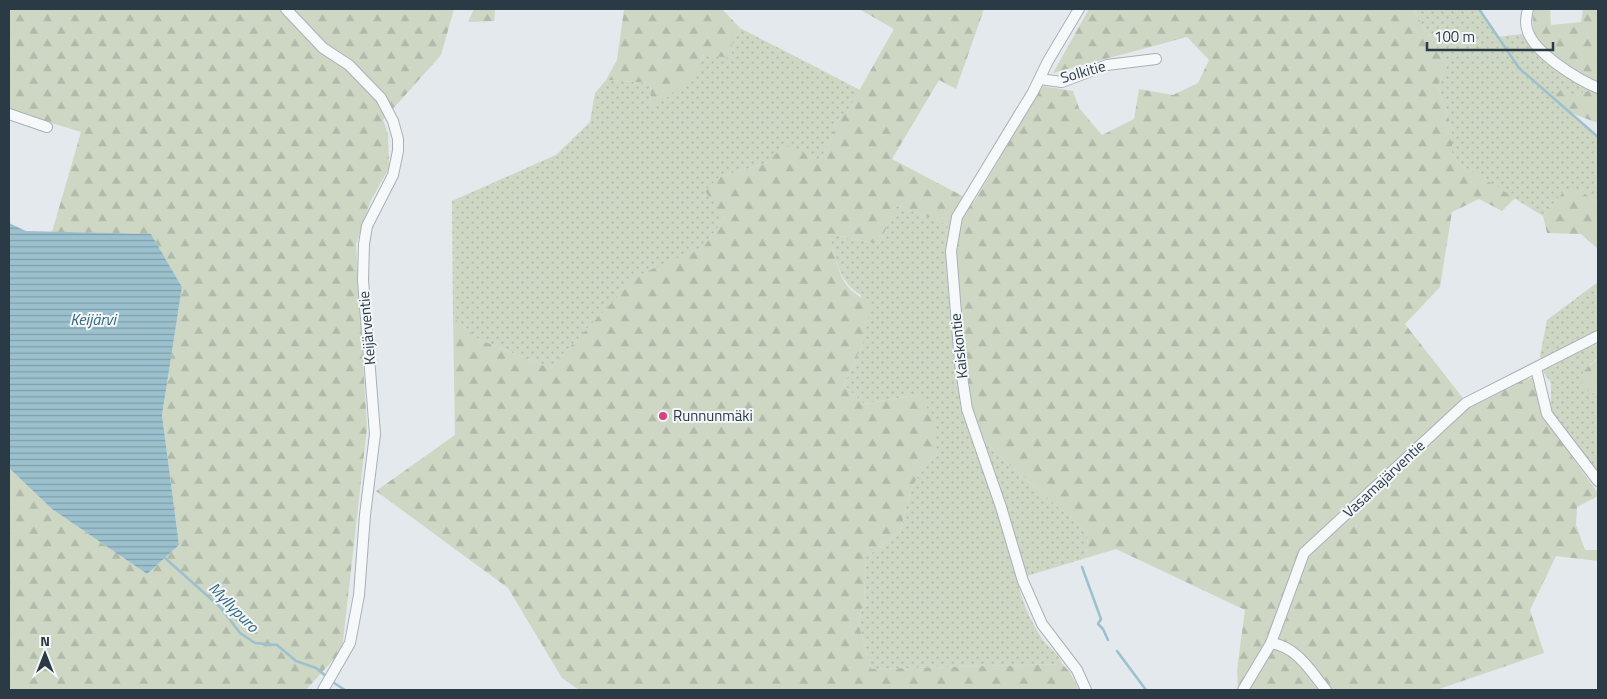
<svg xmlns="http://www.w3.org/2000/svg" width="1607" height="699" viewBox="0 0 1607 699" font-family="'Titillium Web',sans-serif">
	<defs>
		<pattern id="grass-dots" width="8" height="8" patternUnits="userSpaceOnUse" patternTransform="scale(1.25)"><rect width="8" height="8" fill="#ced7c4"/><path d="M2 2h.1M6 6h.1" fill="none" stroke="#b1b9aa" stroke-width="1.8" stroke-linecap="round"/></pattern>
		<pattern id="forest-firs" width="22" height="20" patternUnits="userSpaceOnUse" patternTransform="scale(1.25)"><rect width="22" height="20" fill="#ced7c4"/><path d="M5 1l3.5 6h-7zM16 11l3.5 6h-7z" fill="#b1b9aa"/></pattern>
		<pattern id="water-rules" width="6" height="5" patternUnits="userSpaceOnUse" patternTransform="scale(1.25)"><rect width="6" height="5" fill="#9cc1ce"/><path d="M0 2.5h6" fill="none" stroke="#7f9ea9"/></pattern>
	</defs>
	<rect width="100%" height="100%" fill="#e3e9ec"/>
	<g fill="url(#grass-dots)">
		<polygon points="1413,9 1479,9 1497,37 1522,34 1529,45 1592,90 1575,95 1553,97 1598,137 1598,204 1580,190 1565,190 1543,216 1458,163 1452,152 1452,129 1438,86 1447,65"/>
		<polygon points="740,28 860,90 847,112 835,123 832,138 820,160 784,146 767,163 719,177 706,191 725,218 704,246 637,277 550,368 478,339 453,317 452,201 556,155 590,122 595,93 606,80 651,83 650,111 702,60 704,55 732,45"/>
		<path d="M897 205 948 225 945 256 956 382 963 418 1004 460 1088 533 1086 558 1017 579C1021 599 1030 620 1041 637 1047 648 1058 651 1062 664L871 669 858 622 864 603 866 557 901 531C908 498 911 477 937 454L921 397 909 396 864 404 844 385 863 344 861 295C838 282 836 258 829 234L879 244Z"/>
		<polygon points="1598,282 1598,358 1590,364 1590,393 1598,392 1598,477 1558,424 1551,408 1551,383 1544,373 1540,356 1547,320"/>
	</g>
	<g fill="url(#forest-firs)">
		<polygon points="9,9 454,9 441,55 383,120 388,134 389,168 371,200 356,244 367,428 342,650 306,690 9,690 9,468 52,509 147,574 179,545 162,415 182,287 151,234 52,232 81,132 9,110"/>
		<polygon points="474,9 495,9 494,21 468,22"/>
		<polygon points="624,9 722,9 740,28 732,45 732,58 704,55 697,72 650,112 651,83 606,80 617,60"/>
		<path d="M859 9H984L956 89 939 80 892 159 974 202 1042 86 1073 91 1079 108 1102 135 1134 119 1139 89 1173 95 1198 83 1209 60 1187 37 1053 73 1089 9H1413L1447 65 1438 86 1452 129V152L1458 163 1515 198 1502 211 1479 199 1452 212 1440 287 1405 324 1469 406 1513 383 1534 377 1548 424 1598 493V496L1577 507 1576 525 1585 550H1598V561L1556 556 1530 610 1544 653 1436 690H1238L1237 670 1245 610 1116 549 1086 558 1088 533 1004 460 963 418 956 382 945 256 948 225 897 205 879 244 829 234C834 250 837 275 849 288 854 294 864 298 871 305L863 344 844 385 864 404 909 396 922 397 934 423 937 454C911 477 908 498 901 531L866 557 864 603 858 622 871 669 1062 664 1070 672 1079 690H579L562 678 508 588 376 491 455 435 453 317 478 339 550 368 637 276 704 246 725 218 705 191 719 177 767 163 784 145 820 160 832 138 835 123 847 112 894 29Z"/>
		<path d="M1534 9H1550L1551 25 1581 22 1583 9H1598V83C1581 77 1546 56 1537 40 1532 31 1532 18 1534 9Z"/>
		<polygon points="1562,89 1575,95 1592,90 1598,93 1598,123 1571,113 1553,97"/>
		<polygon points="1565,190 1580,190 1598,204 1598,249 1581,234 1547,233 1543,216"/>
		<polygon points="1598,358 1598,392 1590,393 1582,383 1583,372"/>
	</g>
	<polygon fill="url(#water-rules)" points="9,223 26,231 151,234 182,287 162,415 179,545 147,574 52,509 9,468"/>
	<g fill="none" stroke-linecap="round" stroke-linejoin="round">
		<g stroke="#9cc1ce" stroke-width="2.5">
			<polyline points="1479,9 1519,68 1598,137"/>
			<polyline points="164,557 221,608 240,633 255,643 277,645 296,661 316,668 327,677"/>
			<polyline points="1082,567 1101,619 1098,624 1103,629 1108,640"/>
			<polyline points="1117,651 1146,690"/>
			<polyline points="331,681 345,690"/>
		</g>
		<defs>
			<g id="minor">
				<polyline points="286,9 323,48 349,65 381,98 393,121 398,139 398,151 393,175 367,226 364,244 363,280 375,434 365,515 359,595 350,643 323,690"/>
				<polyline points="1079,9 1048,61 1033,92 957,217 951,251 960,363 967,409 1001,507 1023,581 1042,624 1077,670 1086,690"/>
				<path d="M1528 9C1526 16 1525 25 1528 32 1536 54 1577 79 1598 88"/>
				<polyline points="1040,79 1062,82 1107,65 1156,59"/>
				<polyline points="9,114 47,127"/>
				<polyline points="1536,368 1547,414 1598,481"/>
				<path d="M1271 643C1297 647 1310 670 1326 690"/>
				<polyline points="1243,690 1271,643 1304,553 1466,403 1598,336"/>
			</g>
		</defs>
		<use href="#minor" stroke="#a8b1b7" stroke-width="12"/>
		<use href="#minor" stroke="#f6f9fa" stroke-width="10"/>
	</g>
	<circle fill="#d74280" stroke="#f3f7f9" stroke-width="2" cx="663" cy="416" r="5"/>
	<g text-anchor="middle" stroke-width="4" stroke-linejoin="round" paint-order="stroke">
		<g font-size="15" fill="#2a3b46" stroke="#f3f7f9">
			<text transform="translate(1083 72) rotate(-16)" y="5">Solkitie</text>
			<text transform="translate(367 328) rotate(-95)" y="5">Keijärventie</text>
			<text transform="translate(959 346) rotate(-96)" y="5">Kaiskontie</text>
			<text transform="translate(1384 479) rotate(-43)" y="5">Vasamajärventie</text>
		</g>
		<g font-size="15" fill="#2a3b46" stroke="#f3f7f9" text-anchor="start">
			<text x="673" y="421">Runnunmäki</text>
		</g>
		<g font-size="16" font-style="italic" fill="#31677d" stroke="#f3f7f9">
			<text x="93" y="325">Keijärvi</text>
			<text transform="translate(234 607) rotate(45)" y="6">Myllypuro</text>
		</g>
	</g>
	<rect width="1607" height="699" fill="none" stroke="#2a3b46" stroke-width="20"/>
	<g transform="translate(45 654)" stroke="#f3f7f9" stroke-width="4" paint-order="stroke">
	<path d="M0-4L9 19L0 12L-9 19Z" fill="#2a3b46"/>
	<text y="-8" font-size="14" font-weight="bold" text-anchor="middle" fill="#2a3b46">N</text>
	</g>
	<path d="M1427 42v8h126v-8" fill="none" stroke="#2a3b46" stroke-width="2.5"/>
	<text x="1434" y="42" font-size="15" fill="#2a3b46" stroke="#f3f7f9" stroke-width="4" paint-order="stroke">100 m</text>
</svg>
